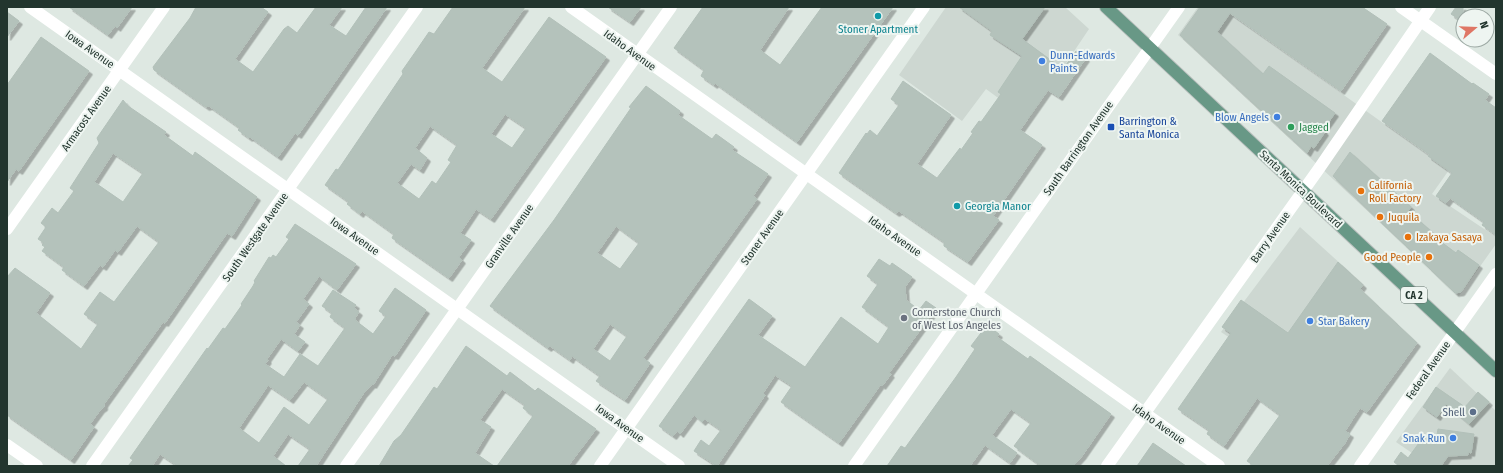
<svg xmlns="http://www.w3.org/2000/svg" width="1503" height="473" viewBox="0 0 1503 473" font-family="'Fira Sans Condensed',sans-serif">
	<defs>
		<filter id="shadow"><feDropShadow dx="3.5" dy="3.5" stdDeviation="0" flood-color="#0004"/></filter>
	</defs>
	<rect width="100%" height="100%" fill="#dee8e2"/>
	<g fill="#cdd7d1">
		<polygon points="946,7 1065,7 1089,29 1028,120 986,89 962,121 899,75"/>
		<polygon points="1198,7 1220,7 1449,170 1432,194 1496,237 1496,244 1459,296 1178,35"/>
		<polygon points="1300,227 1364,285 1297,383 1221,332"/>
		<polygon points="1450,368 1496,411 1496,466 1431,466 1396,442"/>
	</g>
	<g fill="#b4c2bb" stroke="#b2c0b9" fill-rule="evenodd" filter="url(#shadow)">
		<polygon points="69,7 132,7 117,28 115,26 108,35"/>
		<polygon points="196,7 261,7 268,12 235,59 253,72 284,29 288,26 297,33 316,7 342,7 329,25 346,36 366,7 387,7 298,135 295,133 278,157 250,137 249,138 238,130 240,128 209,106 206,107 154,70 153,67 190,18"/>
		<path d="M453 7H525L482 68 502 82 549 17 606 57 491 219 476 209 460 233 471 240 459 257 462 260 449 278 392 238 394 234 362 211 360 214 347 204 349 202 325 185 336 169 338 170 382 105 403 74 402 71 416 51 429 32 434 34ZM505 114 526 128 512 148 491 134ZM430 126 457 145 448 160 451 162 436 184 432 181 419 199 397 183 411 164 420 170 427 158 415 148Z"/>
		<polygon points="608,7 641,7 630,22"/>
		<polygon points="703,7 789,7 760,50 780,65 822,7 893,7 797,142 715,83 714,85 701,76 704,70 674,48"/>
		<polygon points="959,7 1045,7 1022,39 1063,69 1076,51 1086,58 1059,97 1048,90 1020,130 1042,145 993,216 999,220 968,262 944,246 944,242 899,211 896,213 839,173 866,133 867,134 870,130 877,136 899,105 891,99 903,81 951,115 917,164 937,178 960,148 961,150 973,133 971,132 979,121 981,122 1001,94 998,92 1022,56 990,35 992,31"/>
		<polygon points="1200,7 1362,7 1387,24 1341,91 1230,13 1217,32 1263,74 1269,66 1335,113 1323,130 1325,132 1314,148 1311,146 1307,153 1180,35"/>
		<polygon points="1456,7 1463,7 1463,22 1451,14"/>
		<polygon points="7,12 19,21 7,37"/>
		<polygon points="41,37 89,71 19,171 16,169 7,182 7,85"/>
		<polygon points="1430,53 1472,84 1473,83 1489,94 1485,100 1496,108 1496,235 1482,225 1484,222 1450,198 1446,203 1436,196 1452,173 1428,156 1430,155 1382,121"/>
		<path d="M646 86 680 111 678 115 712 139 716 134 734 147 732 150 768 174 753 196 757 199 643 358 650 363 625 400 596 381 600 376 572 356 570 360 550 346 548 348 490 306 554 220 631 108 629 107ZM616 226 639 243 620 269 597 253ZM610 324 627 336 610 361 593 349Z"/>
		<path d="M123 100 128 106 166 132 164 135 193 156 195 152 257 197 232 236 227 233 165 323 163 322 104 404V407L101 409 90 424 94 427 71 460 7 415V277L15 268 50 293 36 313 81 349 98 324 84 314 100 292 114 302 159 242 137 226 118 252 115 250 103 267 100 265 84 286 62 270 64 267 42 251 45 247 42 245 44 243 38 239 46 227 41 223 52 208 58 213 74 191 70 188 99 143 97 138ZM113 153 143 173 123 202 94 182Z"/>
		<polygon points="1350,152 1411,207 1408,211 1431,231 1429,233 1456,253 1458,250 1479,265 1461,292 1455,293 1333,176"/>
		<path d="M295 224 356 264 337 290 319 276 303 299 309 304 296 322 300 325 294 334 305 342 298 351 281 339 267 359 268 360 265 364 284 377 300 354 318 366 345 328 330 317 332 313 322 306 333 290 356 305 354 308 359 312 355 318 356 321 373 334 386 316 379 311 395 288 426 310 395 356 392 355 373 385 372 384 363 394 316 466H298L310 449 288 434 273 456 286 466H178L160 454 152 466H128L133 460 130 458 207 348 208 349 223 328 225 329 242 305 241 304 253 286 255 282 254 281 269 257 271 258 273 255 276 257 289 239 286 237ZM304 382 328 399 309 425 284 407 259 443 239 428 268 385 290 400Z"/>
		<polygon points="879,259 890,266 892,263 912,277 905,287 906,300 919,310 926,301 936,308 889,373 891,374 882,386 881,384 839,443 781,402 792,386 775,375 763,393 765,395 717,466 694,451 701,440 709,446 721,430 705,419 702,422 694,415 680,434 677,431 673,436 659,426 749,299 772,316 758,335 805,367 841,317 878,344 889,327 862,307 878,284 867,276"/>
		<polygon points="1338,262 1363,285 1360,289 1417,343 1367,412 1360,408 1345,431 1350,434 1345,443 1327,466 1254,466 1247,461 1280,415 1257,398 1224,446 1207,434 1209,430 1178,409 1231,333 1222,327 1241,300 1288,333"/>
		<polygon points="987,325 999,334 997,337 1028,359 1030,356 1111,414 1082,456 1073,466 1041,466 1014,446 1031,423 1011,409 992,435 1017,453 1010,463 985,445 970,466 887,466 901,446 905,448 956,377 975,349 971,346"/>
		<polygon points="466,346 507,376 510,372 535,391 538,388 596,429 568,466 497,466 533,416 523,408 525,405 502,389 480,420 491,427 475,453 494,466 379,466 394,441 401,435 434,387 437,389"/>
		<polygon points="1436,387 1465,407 1478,392 1489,402 1469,424 1446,404 1437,417 1423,407"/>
		<polygon points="1438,429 1474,434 1471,453 1468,452 1468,455 1448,456 1441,466 1399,466 1394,462 1401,452 1408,458 1424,436 1435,445"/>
		<polygon points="1153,443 1186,466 1137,466"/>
	</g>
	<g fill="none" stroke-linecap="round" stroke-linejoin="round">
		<defs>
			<polyline id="major" points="1106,7 1496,371"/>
		</defs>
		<use href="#major" stroke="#bdc2c0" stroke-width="14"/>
		<g stroke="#fff" stroke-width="12">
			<polyline points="30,7 679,466"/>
			<polyline points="571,7 1219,466"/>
			<polyline points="1401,7 1496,74"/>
			<polyline points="7,229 164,7"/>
			<polyline points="7,445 37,466"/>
			<polyline points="92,466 417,7"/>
			<polyline points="346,466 671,7"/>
			<polyline points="600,466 924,7"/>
			<polyline points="854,466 1179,7"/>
			<polyline points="1107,466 1318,170 1430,7"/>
			<polyline points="1360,466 1496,274"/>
		</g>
		<use href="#major" stroke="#689886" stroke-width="12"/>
	</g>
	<g fill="#0f9aa8" stroke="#eef5f1" stroke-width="1.5">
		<circle cx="878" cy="16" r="4"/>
		<circle cx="957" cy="206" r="4"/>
	</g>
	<g fill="#3f7fe0" stroke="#eef5f1" stroke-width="1.5">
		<circle cx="1042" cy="61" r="4"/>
		<circle cx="1277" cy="117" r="4"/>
		<circle cx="1310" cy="321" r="4"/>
		<circle cx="1453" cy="438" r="4"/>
	</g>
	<rect fill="#1a4fb4" stroke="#eef5f1" stroke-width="1.5" x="1107" y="123" width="8" height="8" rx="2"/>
	<circle fill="#2e9e5b" stroke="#eef5f1" stroke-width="1.5" cx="1291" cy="127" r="4"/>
	<g fill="#e8710a" stroke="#eef5f1" stroke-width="1.5">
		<circle cx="1361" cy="191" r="4"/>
		<circle cx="1380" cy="217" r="4"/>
		<circle cx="1408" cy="237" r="4"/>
		<circle cx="1429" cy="257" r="4"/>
	</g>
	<circle fill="#6b7280" stroke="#eef5f1" stroke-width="1.5" cx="904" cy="318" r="4"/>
	<circle fill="#5c6f8a" stroke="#eef5f1" stroke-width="1.5" cx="1473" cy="412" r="4"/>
	<g text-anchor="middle" stroke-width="4" stroke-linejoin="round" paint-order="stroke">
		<rect fill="#eef5f1" stroke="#5f6f68" stroke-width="1" x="1401" y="287" width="26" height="16" rx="3"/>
		<g font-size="10" font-weight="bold" fill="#22352e">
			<text x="1414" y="299">CA 2</text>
		</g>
		<g font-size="11" fill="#0d838f" stroke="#eef5f1">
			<text x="878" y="33">Stoner Apartment</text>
			<text x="965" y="210" text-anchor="start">Georgia Manor</text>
		</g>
		<g font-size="11" fill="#22352e" stroke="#eef5f1">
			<text transform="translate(90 49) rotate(35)" y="4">Iowa Avenue</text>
			<text transform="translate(630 50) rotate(36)" y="4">Idaho Avenue</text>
			<text transform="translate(86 118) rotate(-55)" y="4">Armacost Avenue</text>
			<text transform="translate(1078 148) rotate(-55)" y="4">South Barrington Avenue</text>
			<text transform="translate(1301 189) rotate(43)" y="4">Santa Monica Boulevard</text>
			<text transform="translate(355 236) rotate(35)" y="4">Iowa Avenue</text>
			<text transform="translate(509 236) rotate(-55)" y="4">Granville Avenue</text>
			<text transform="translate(895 236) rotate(35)" y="4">Idaho Avenue</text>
			<text transform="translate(255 237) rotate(-55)" y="4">South Westgate Avenue</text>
			<text transform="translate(762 237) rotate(-55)" y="4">Stoner Avenue</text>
			<text transform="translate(1270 237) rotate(-55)" y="4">Barry Avenue</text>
			<text transform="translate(1428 370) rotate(-55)" y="4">Federal Avenue</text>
			<text transform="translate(620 423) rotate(36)" y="4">Iowa Avenue</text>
			<text transform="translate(1159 424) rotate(35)" y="4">Idaho Avenue</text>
		</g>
		<g font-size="11" fill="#366cbe" stroke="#eef5f1" text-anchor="start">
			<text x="1050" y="59">Dunn-Edwards<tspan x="1050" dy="13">Paints</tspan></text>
			<text x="1269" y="121" text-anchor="end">Blow Angels</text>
			<text x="1318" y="325">Star Bakery</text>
			<text x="1445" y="442" text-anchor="end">Snak Run</text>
		</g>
		<g font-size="11" fill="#164399" stroke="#eef5f1" text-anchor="start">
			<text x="1119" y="125">Barrington &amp;<tspan x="1119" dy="13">Santa Monica</tspan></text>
		</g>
		<g font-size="11" fill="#27864d" stroke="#eef5f1" text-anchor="start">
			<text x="1299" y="131">Jagged</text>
		</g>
		<g font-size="11" fill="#c56008" stroke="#eef5f1" text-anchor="start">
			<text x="1369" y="189">California<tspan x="1369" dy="13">Roll Factory</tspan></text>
			<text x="1388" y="221">Juquila</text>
			<text x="1416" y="241">Izakaya Sasaya</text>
			<text x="1421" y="261" text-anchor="end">Good People</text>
		</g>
		<g font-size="11" fill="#5b616d" stroke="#eef5f1" text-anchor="start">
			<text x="912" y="316">Cornerstone Church<tspan x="912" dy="13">of West Los Angeles</tspan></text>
		</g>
		<g font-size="11" fill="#4e5e75" stroke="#eef5f1" text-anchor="end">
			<text x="1465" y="416">Shell</text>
		</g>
	</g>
	<rect width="1503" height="473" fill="none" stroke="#22352e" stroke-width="16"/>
	<g transform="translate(1475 28) rotate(71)"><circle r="19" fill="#eef5f1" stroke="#9ca8a3"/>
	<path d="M0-3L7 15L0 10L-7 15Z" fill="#df7665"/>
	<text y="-6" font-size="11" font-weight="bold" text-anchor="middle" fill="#22352e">N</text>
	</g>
</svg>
